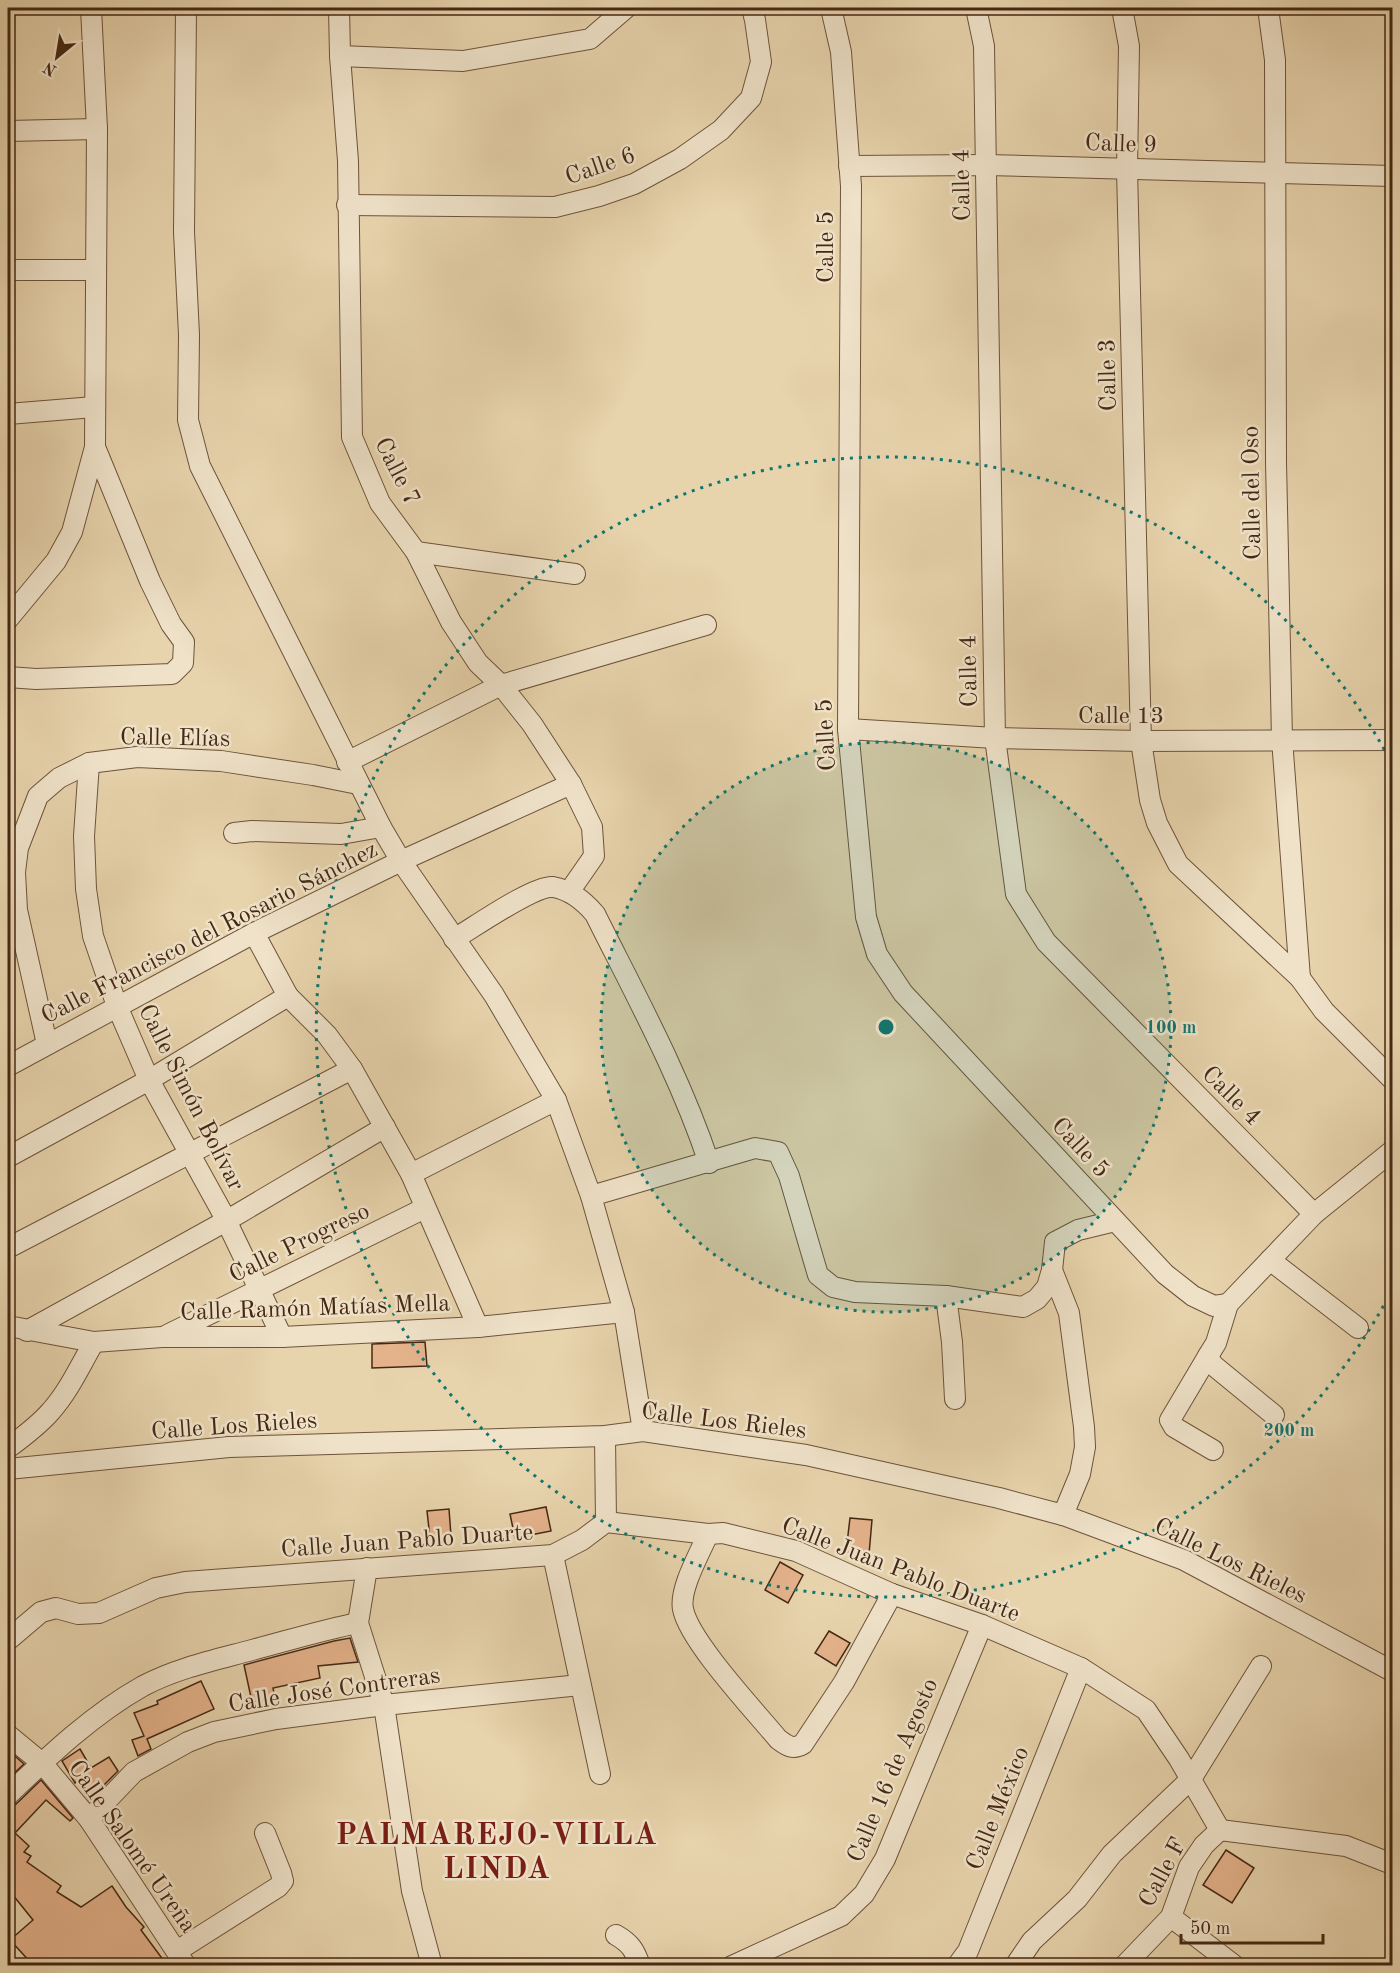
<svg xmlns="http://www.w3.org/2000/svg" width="1400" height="1973" viewBox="0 0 1400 1973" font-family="'Old Standard TT',serif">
	<rect width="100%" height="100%" fill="#e7d3ac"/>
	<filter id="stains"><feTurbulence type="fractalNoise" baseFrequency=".00333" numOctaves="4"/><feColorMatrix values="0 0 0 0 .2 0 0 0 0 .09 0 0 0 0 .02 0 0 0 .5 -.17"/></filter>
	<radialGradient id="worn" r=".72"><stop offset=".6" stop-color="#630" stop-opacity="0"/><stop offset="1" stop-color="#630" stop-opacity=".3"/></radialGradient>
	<g fill="#e4b28b" stroke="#452814" stroke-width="1.5">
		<polygon points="425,1342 427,1366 372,1368 372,1344"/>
		<polygon points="546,1507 551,1531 515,1538 510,1514"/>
		<polygon points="449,1509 451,1536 430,1538 427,1511"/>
		<polygon points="850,1518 872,1520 869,1554 846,1552"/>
		<polygon points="780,1562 803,1575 788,1603 765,1590"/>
		<polygon points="829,1631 850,1643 836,1666 815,1653"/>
		<polygon points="350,1638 358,1662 318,1666 320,1678 273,1688 275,1698 252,1702 244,1665 334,1641"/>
		<polygon points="201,1681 214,1709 147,1739 151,1749 138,1756 132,1740 144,1736 134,1713 158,1704 157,1701"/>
		<polygon points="80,1749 91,1768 109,1757 118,1771 89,1800 77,1781 75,1783 62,1761"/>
		<polygon points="8,1750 24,1764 8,1779"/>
		<polygon points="41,1780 73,1818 70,1821 46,1800 15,1833 29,1846 24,1852 31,1856 27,1862 61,1886 57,1892 81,1907 112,1886 126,1907 144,1927 141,1930 167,1965 33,1965 10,1940 33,1920 8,1889 8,1807 16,1804"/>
		<polygon points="1226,1850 1254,1868 1232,1903 1203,1885"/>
	</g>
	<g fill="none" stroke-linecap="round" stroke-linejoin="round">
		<defs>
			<g id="minor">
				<polyline points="186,8 184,232 189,335 188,420 200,466 381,827 401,861 494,995 556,1100 591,1196 624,1312 643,1431"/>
				<polyline points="339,8 340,56 348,161 352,437 380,503 416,552 451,622 478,663 501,685 532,724 571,784 592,827 594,856 569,892"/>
				<polyline points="831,8 841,52 851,186 848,729 866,917 877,954 903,993 1165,1274 1193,1296 1214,1306 1228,1304"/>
				<polyline points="976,8 984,46 995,738 1016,894 1046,942 1314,1214"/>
				<polyline points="1122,8 1129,46 1127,169 1141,741 1150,800 1157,823 1178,864 1300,978 1324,1011 1392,1079"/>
				<polyline points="1268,8 1275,60 1276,462 1282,739 1300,978"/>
				<polyline points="340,56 463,61 590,39 626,8"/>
				<polyline points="8,131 97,129"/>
				<polyline points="849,166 986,165 1392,176"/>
				<polyline points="347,205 555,207 599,196 634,184 680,159 721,130 751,98 761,62 755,20 752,8"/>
				<polyline points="8,270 96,270"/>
				<polyline points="8,414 94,407"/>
				<polyline points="416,552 575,574"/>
				<polyline points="8,619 56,561 72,532 95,447 97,129 91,8"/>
				<polyline points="8,677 36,679 172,674 183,663 184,642 171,624 150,581 95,447"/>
				<polyline points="848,729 995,738 1141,741 1392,740"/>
				<polyline points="347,762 501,685 706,625"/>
				<polyline points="89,763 84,836 86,889 93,936 117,1006 149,1080 223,1214 282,1337"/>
				<polyline points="234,833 252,831 341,834 381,827"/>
				<polyline points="254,933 288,996 327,1035 352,1069 411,1174 478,1327"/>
				<path d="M454 939C473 928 534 885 553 887 571 890 584 901 595 914 636 996 680 1076 709 1163"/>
				<polyline points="47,1044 17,910 15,872 18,848 38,796 59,778 89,763 137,757 221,761 313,775 358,784"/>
				<polyline points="8,1066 254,933 401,861 571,784"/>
				<polyline points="8,1157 149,1080 288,996"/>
				<polyline points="411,1174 556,1100"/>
				<polyline points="591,1196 755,1148 778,1152 789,1176 818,1275 833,1287 855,1292 946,1296 1023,1307 1037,1299 1047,1287 1052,1270 1055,1242 1078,1230 1115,1221"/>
				<polyline points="8,1248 352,1069"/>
				<polyline points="1270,1260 1358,1328"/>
				<polyline points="1052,1270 1069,1313 1084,1427 1085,1447 1080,1474 1063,1515"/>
				<polyline points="946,1296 952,1342 955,1399"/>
				<polyline points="8,1326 94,1342 162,1337 282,1337 478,1327 624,1312"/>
				<polyline points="27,1331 226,1221 385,1127"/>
				<polyline points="167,1335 425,1208"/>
				<polyline points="1208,1356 1170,1420 1174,1427 1213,1450"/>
				<polyline points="1274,1415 1213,1365 1208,1356 1216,1343 1228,1304 1314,1214 1392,1151"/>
				<polyline points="605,1436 606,1522"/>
				<path d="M8 1448C23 1437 39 1425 51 1411 69 1391 81 1364 94 1342"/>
				<polyline points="8,1469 229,1447 605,1436 643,1431 806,1455 999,1498 1063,1515 1184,1560 1392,1671"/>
				<path d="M708 1534C700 1553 679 1589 683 1609 689 1641 755 1711 778 1739 787 1746 793 1750 803 1744L844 1682 892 1594"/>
				<polyline points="553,1555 600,1774"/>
				<polyline points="367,1568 358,1623 384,1705 412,1891 432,1966"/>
				<polyline points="8,1640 41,1612 56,1608 78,1614 99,1613 156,1588 185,1582 553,1555 582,1540 606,1522 708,1534 723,1533 796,1551 892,1594 982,1625 1081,1668 1146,1710 1179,1759 1220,1830"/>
				<polyline points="8,1735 42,1763 89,1819 186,1966"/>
				<path d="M8 1795C49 1756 93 1714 143 1686 177 1668 215 1660 252 1650 287 1641 322 1630 358 1623"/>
				<polyline points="89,1819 134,1772 188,1742 214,1732 276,1719 384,1705 580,1685"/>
				<polyline points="1220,1830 1346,1846 1392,1864"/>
				<polyline points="1171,1917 1235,1966"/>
				<path d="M616 1935C630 1943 635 1950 640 1966"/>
				<polyline points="177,1951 278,1887 283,1881 281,1873 265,1833"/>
				<polyline points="732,1966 841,1916 864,1894 885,1859 982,1625"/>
				<polyline points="957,1966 968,1951 1081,1668"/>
				<polyline points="1015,1966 1032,1941 1077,1899 1112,1854 1191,1779 1261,1666"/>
				<polyline points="1124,1966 1171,1917 1189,1867 1204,1845 1220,1830"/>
			</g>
		</defs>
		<use href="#minor" stroke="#6e533a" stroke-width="22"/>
		<use href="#minor" stroke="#efe2c9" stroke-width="20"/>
	</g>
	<circle cx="886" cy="1027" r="285" fill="#0f766e" fill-opacity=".12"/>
	<g fill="none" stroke="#0f766e" stroke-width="3" stroke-dasharray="3 6">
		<circle cx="886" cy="1027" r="285"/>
		<path d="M1392 1290A570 570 0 1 1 1392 764"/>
	</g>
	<g text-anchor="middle" stroke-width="5" stroke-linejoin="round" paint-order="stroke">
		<g font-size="24" fill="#452814" stroke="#efe2c9">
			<text transform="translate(1121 143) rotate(2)" y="8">Calle 9</text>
			<text transform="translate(600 165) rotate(-19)" y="8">Calle 6</text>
			<text transform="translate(961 185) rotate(-91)" y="8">Calle 4</text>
			<text transform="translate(825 247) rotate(-90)" y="8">Calle 5</text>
			<text transform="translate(1107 375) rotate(-91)" y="8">Calle 3</text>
			<text transform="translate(398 471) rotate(63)" y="8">Calle 7</text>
			<text transform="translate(1251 493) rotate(-91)" y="8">Calle del Oso</text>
			<text transform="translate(968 671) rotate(-91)" y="8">Calle 4</text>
			<text x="1121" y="723">Calle 13</text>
			<text transform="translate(825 735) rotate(-93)" y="8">Calle 5</text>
			<text transform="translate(175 737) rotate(1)" y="8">Calle Elías</text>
			<text transform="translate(209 932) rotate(-27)" y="8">Calle Francisco del Rosario Sánchez</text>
			<text transform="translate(1232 1095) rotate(45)" y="8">Calle 4</text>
			<text transform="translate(192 1097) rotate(63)" y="8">Calle Simón Bolívar</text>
			<text transform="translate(1081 1147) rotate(47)" y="8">Calle 5</text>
			<text transform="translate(299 1242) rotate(-26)" y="8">Calle Progreso</text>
			<text transform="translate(315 1307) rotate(-2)" y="8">Calle Ramón Matías Mella</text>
			<text transform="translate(724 1420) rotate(7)" y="8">Calle Los Rieles</text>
			<text transform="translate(234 1425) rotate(-4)" y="8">Calle Los Rieles</text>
			<text transform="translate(407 1540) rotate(-4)" y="8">Calle Juan Pablo Duarte</text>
			<text transform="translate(1231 1560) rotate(26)" y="8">Calle Los Rieles</text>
			<text transform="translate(901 1569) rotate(21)" y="8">Calle Juan Pablo Duarte</text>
			<text transform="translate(334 1689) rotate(-8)" y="8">Calle José Contreras</text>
			<text transform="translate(892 1770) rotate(-67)" y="8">Calle 16 de Agosto</text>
			<text transform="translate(997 1808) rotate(-68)" y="8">Calle México</text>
			<text transform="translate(133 1846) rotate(55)" y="8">Calle Salomé Ureña</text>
			<text transform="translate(1162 1872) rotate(-62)" y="8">Calle F</text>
		</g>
		<g font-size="30" font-weight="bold" letter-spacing="1.5" fill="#7a1f14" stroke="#efe2c9">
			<text x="497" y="1844">PALMAREJO-VILLA<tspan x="497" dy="34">LINDA</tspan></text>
		</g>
	</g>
	<circle cx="886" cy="1027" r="9" fill="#0f766e" stroke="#efe2c9" stroke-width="3"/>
	<g font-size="18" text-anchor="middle" font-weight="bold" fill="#0f766e" stroke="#efe2c9" stroke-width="5" stroke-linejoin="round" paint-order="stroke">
		<text x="1171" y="1033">100 m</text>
		<text x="1289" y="1436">200 m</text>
	</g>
	<rect width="1400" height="1973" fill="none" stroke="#e7d3ac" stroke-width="30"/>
	<rect x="9" y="9" width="1382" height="1955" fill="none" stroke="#452814" stroke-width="3"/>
	<rect x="15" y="15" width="1370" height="1943" fill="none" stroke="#452814" stroke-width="1.5"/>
	<g transform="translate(57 57) rotate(210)" stroke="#efe2c9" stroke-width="4.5" paint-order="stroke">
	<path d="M0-4.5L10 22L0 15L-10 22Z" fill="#452814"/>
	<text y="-9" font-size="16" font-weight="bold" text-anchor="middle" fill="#452814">N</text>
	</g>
	<path d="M1181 1934v9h142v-9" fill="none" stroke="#452814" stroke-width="3"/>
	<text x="1190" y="1934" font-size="18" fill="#452814" stroke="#efe2c9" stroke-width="4.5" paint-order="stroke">50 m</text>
	<rect width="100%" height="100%" filter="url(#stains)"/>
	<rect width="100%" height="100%" fill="url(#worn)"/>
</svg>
